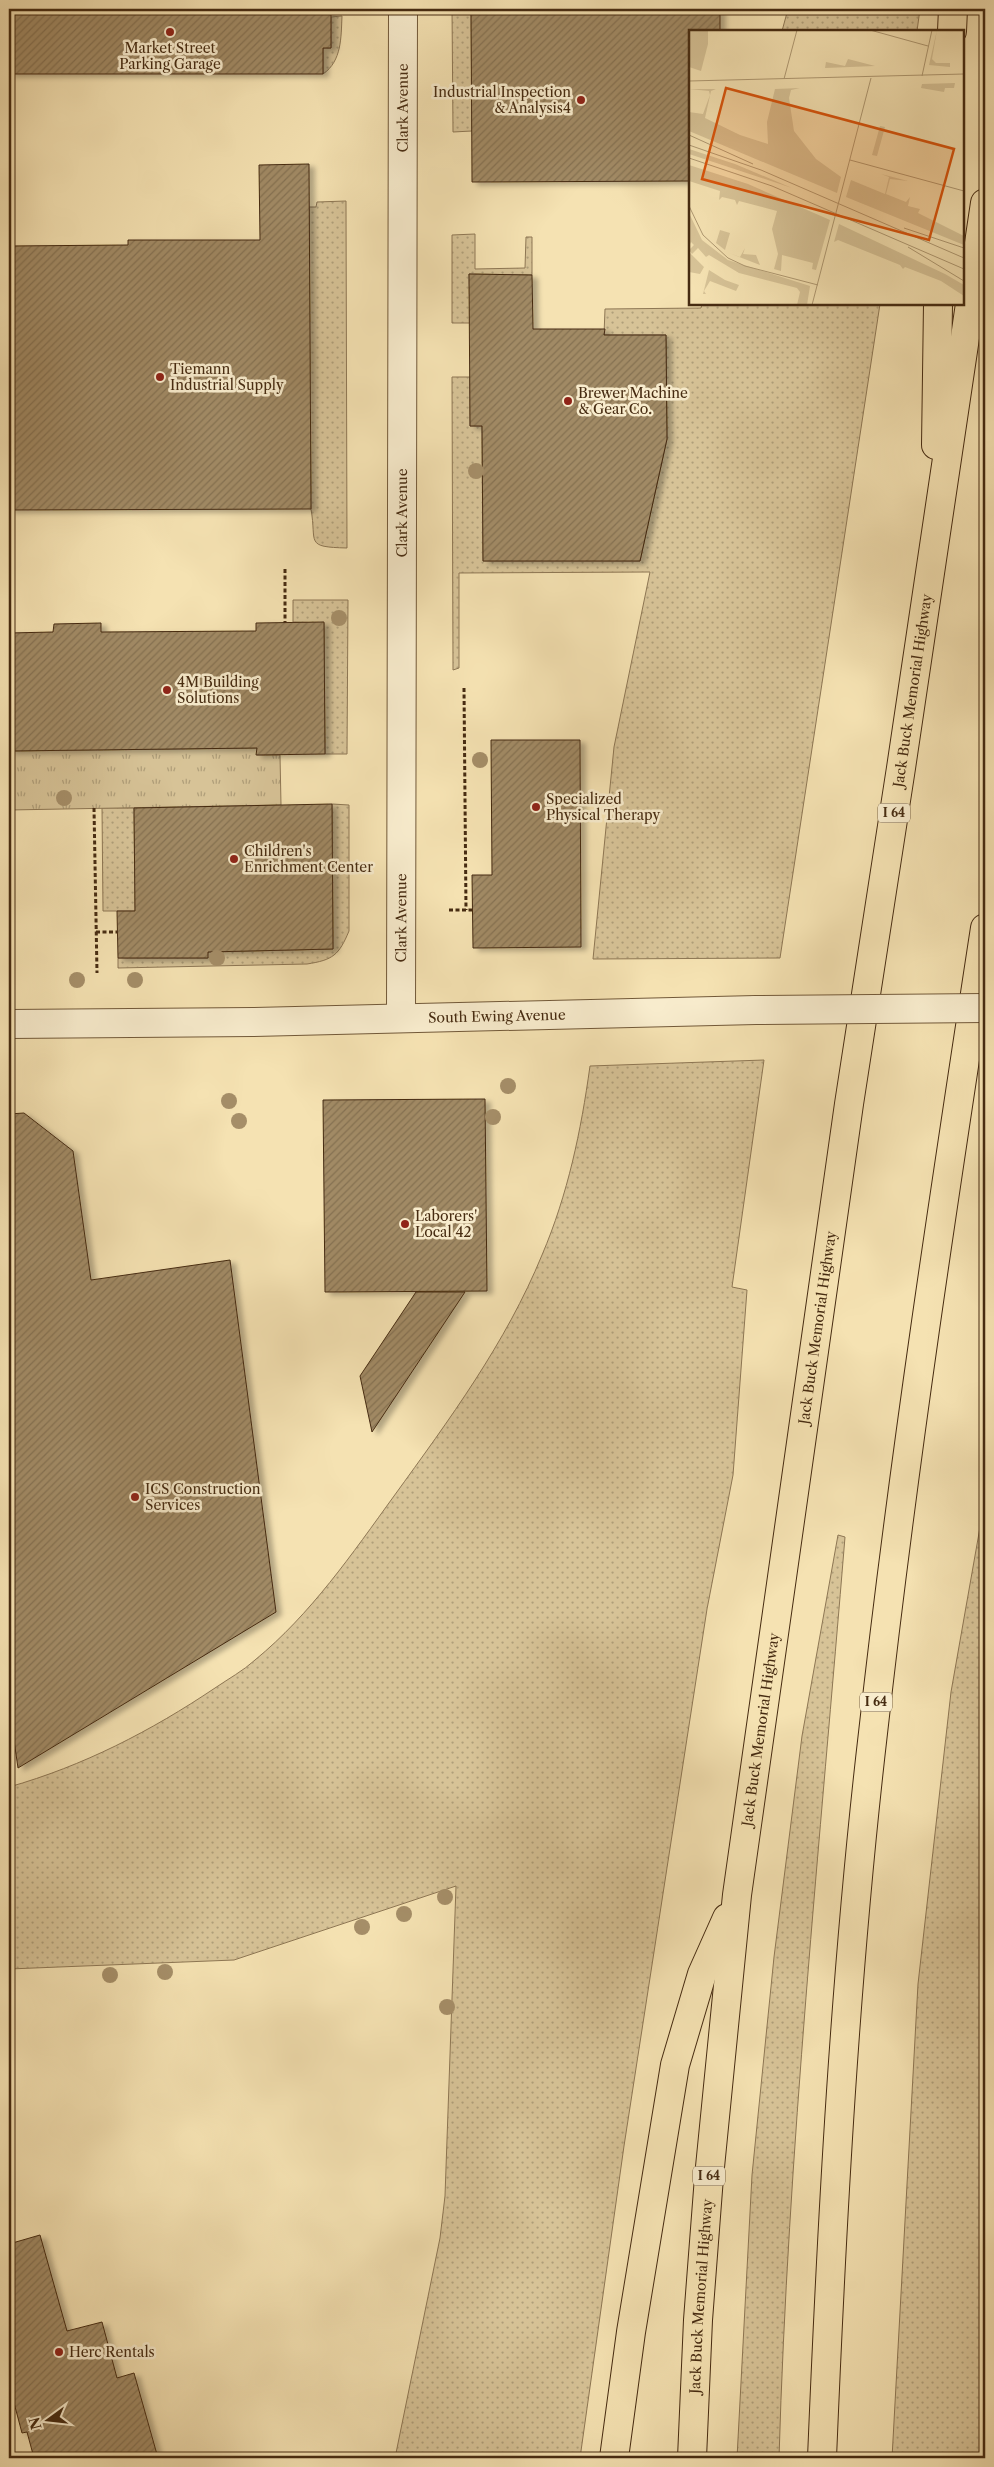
<svg xmlns="http://www.w3.org/2000/svg" width="994" height="2467" viewBox="0 0 994 2467" font-family="'Libre Caslon Text',serif">
	<defs>
		<pattern id="grass-dots" width="8" height="8" patternUnits="userSpaceOnUse" patternTransform="scale(1.25)"><rect width="8" height="8" fill="#d7c397"/><path d="M2 2h.1M6 6h.1" fill="none" stroke="#b09f7a" stroke-width="1.8" stroke-linecap="round"/></pattern>
		<pattern id="park-tufts" width="24" height="20" patternUnits="userSpaceOnUse" patternTransform="scale(1.25)"><rect width="24" height="20" fill="#d7c397"/><path d="M3 7l-1-3M5 7V3M7 7l1-3M15 17l-1-3M17 17v-4M19 17l1-3" fill="none" stroke="#b09f7a"/></pattern>
		<pattern id="building-hatch" width="6" height="6" patternUnits="userSpaceOnUse" patternTransform="scale(1.25)"><rect width="6" height="6" fill="#a18a65"/><path d="M-1 1l2-2M0 6l6-6M5 7l2-2" fill="none" stroke="#857152"/></pattern>
		<filter id="shadow"><feDropShadow dx="5.5" dy="3" stdDeviation="2.5" flood-color="#0004"/></filter>
	</defs>
	<rect width="100%" height="100%" fill="#f5e2b2"/>
	<filter id="stains"><feTurbulence type="fractalNoise" baseFrequency=".004" numOctaves="4"/><feColorMatrix values="0 0 0 0 .2 0 0 0 0 .09 0 0 0 0 .02 0 0 0 .5 -.17"/></filter>
	<radialGradient id="worn" r=".72"><stop offset=".6" stop-color="#630" stop-opacity="0"/><stop offset="1" stop-color="#630" stop-opacity=".3"/></radialGradient>
	<g fill="url(#grass-dots)" stroke="#8e7754">
		<polygon points="452,9 471,9 472,131 453,132"/>
		<polygon points="788,9 920,9 917,31 782,31"/>
		<path d="M342 16C341 37 342 61 323 74V48H331V17Z"/>
		<path d="M346 201 347 548C304 547 317 543 311 509L309 207H316L317 202Z"/>
		<polygon points="475,234 475,269 525,268 526,237 532,237 532,275 469,274 470,323 452,323 452,235"/>
		<polygon points="702,304 880,304 780,958 593,959 614,747 650,572 459,573 459,668 453,670 452,377 470,377 470,426 482,426 483,561 640,561 667,439 666,335 604,335 605,309 701,308"/>
		<polygon points="293,600 348,600 347,754 325,754 324,623 293,622"/>
		<path d="M332 804 349 805V931C339 955 333 960 307 964L118 968V958H207L208 952 333 949Z"/>
		<polygon points="102,808 134,808 135,911 103,911"/>
		<path d="M764 1060 732 1287 747 1290 733 1475 707 1609 624 2146 580 2458H395L440 2238 445 2196 456 1886 234 1960 9 1969V1787C83 1766 151 1731 215 1688 228 1679 243 1671 255 1660 311 1614 352 1554 394 1496 449 1420 506 1343 542 1255 568 1194 581 1131 590 1066Z"/>
		<polygon points="985,1499 985,2458 892,2458 918,1984 951,1692"/>
		<path d="M838 1535 845 1537C820 1843 788 2151 779 2458H737L752 2175 774 1957 802 1736Z"/>
	</g>
	<polygon fill="url(#park-tufts)" stroke="#8e7754" points="257,748 257,755 280,755 281,805 9,810 9,751"/>
	<g fill="url(#building-hatch)" stroke="#462b11" filter="url(#shadow)">
		<polygon points="9,9 331,9 331,48 323,48 323,74 9,74"/>
		<polygon points="471,9 720,9 720,31 690,31 690,181 472,182"/>
		<polygon points="309,164 311,509 9,510 9,246 128,245 128,240 260,240 259,165"/>
		<polygon points="469,274 532,275 533,329 605,329 604,335 666,335 667,439 640,561 483,561 482,426 470,426"/>
		<polygon points="324,622 325,754 256,755 257,748 9,751 9,633 53,632 54,624 101,623 101,632 256,631 256,623"/>
		<polygon points="491,740 580,740 581,947 473,948 472,875 492,875"/>
		<polygon points="332,804 333,949 208,952 208,958 118,958 117,911 135,911 134,808"/>
		<polygon points="485,1099 487,1291 325,1292 323,1100"/>
		<polygon points="24,1113 73,1151 91,1280 230,1260 276,1612 18,1768 9,1706 9,1114"/>
		<polygon points="416,1292 465,1292 372,1432 360,1376"/>
		<polygon points="40,2235 67,2331 102,2322 117,2378 134,2373 158,2458 34,2458 27,2432 22,2433 9,2384 9,2244"/>
	</g>
	<g fill="none" stroke-linecap="round" stroke-linejoin="round">
		<defs>
			<g id="minor">
				<path id="s1" d="M401 1018 403 9"/>
				<path id="s2" d="M9 1024 253 1022 756 1010"/>
			</g>
			<g id="highway">
				<polyline points="952,31 953,9"/>
				<polyline points="936,445 938,304"/>
				<polyline points="614,2458 631,2332 675,2065 702,1974 727,1918"/>
				<path id="s3" d="M692 2458 698 2320 709 2177 737 1895 849 1104 901 768 985 203"/>
				<path d="M822 2458C832 2216 845 1974 873 1733 903 1464 944 1196 985 928"/>
			</g>
		</defs>
		<use href="#minor" stroke="#725939" stroke-width="30"/>
		<use href="#highway" stroke="#462b11" stroke-width="30"/>
		<g stroke="#462b11" stroke-width="3" stroke-dasharray="4 2.5" stroke-linecap="butt">
			<polyline points="285,569 285,623"/>
			<polyline points="464,688 466,910"/>
			<polyline points="94,808 97,973"/>
			<polyline points="449,910 472,910"/>
			<polyline points="96,932 117,932"/>
		</g>
		<use href="#minor" stroke="#f8eccd" stroke-width="28"/>
		<use href="#highway" stroke="#f5e2b2" stroke-width="28"/>
		<defs>
			<polyline id="minor-bridge" points="756,1010 985,1008"/>
		</defs>
		<use href="#minor-bridge" stroke="#725939" stroke-width="30" stroke-linecap="butt"/>
		<use href="#minor-bridge" stroke="#f8eccd" stroke-width="28"/>
	</g>
	<g fill="#a58e68">
		<circle cx="476" cy="471" r="8"/>
		<circle cx="339" cy="618" r="8"/>
		<circle cx="480" cy="760" r="8"/>
		<circle cx="64" cy="798" r="8"/>
		<circle cx="217" cy="958" r="8"/>
		<circle cx="77" cy="980" r="8"/>
		<circle cx="135" cy="980" r="8"/>
		<circle cx="508" cy="1086" r="8"/>
		<circle cx="229" cy="1101" r="8"/>
		<circle cx="493" cy="1117" r="8"/>
		<circle cx="239" cy="1121" r="8"/>
		<circle cx="445" cy="1897" r="8"/>
		<circle cx="404" cy="1914" r="8"/>
		<circle cx="362" cy="1927" r="8"/>
		<circle cx="165" cy="1972" r="8"/>
		<circle cx="110" cy="1975" r="8"/>
		<circle cx="447" cy="2007" r="8"/>
	</g>
	<g fill="#8f2418" stroke="#f8eccd" stroke-width="2">
		<circle cx="170" cy="32" r="5"/>
		<circle cx="581" cy="100" r="5"/>
		<circle cx="160" cy="377" r="5"/>
		<circle cx="568" cy="401" r="5"/>
		<circle cx="167" cy="690" r="5"/>
		<circle cx="536" cy="807" r="5"/>
		<circle cx="234" cy="859" r="5"/>
		<circle cx="405" cy="1224" r="5"/>
		<circle cx="135" cy="1497" r="5"/>
		<circle cx="59" cy="2352" r="5"/>
	</g>
	<g text-anchor="middle" stroke-width="5" stroke-linejoin="round" paint-order="stroke">
		<g fill="#f8eccd" stroke="#7b6549" stroke-width="1">
			<rect x="878" y="803.5" width="32" height="19" rx="4"/>
			<rect x="860" y="1692.5" width="32" height="19" rx="4"/>
			<rect x="693" y="2166.5" width="32" height="19" rx="4"/>
		</g>
		<g font-size="12" font-weight="bold" fill="#462b11">
			<text x="894" y="817">I 64</text>
			<text x="876" y="1706">I 64</text>
			<text x="709" y="2180">I 64</text>
		</g>
		<g font-size="14" fill="#462b11" stroke="#f8eccd" text-anchor="start">
			<text x="170" y="53" text-anchor="middle">Market Street<tspan x="170" dy="16">Parking Garage</tspan></text>
			<text x="571" y="97" text-anchor="end">Industrial Inspection<tspan x="571" dy="16">&amp; Analysis4</tspan></text>
			<text x="170" y="374">Tiemann<tspan x="170" dy="16">Industrial Supply</tspan></text>
			<text x="578" y="398">Brewer Machine<tspan x="578" dy="16">&amp; Gear Co.</tspan></text>
			<text x="177" y="687">4M Building<tspan x="177" dy="16">Solutions</tspan></text>
			<text x="546" y="804">Specialized<tspan x="546" dy="16">Physical Therapy</tspan></text>
			<text x="244" y="856">Children's<tspan x="244" dy="16">Enrichment Center</tspan></text>
			<text x="415" y="1221">Laborers'<tspan x="415" dy="16">Local 42</tspan></text>
			<text x="145" y="1494">ICS Construction<tspan x="145" dy="16">Services</tspan></text>
			<text x="69" y="2357">Herc Rentals</text>
		</g>
		<g font-size="14" fill="#462b11" stroke="#f8eccd">
			<text dy="5" stroke="none"><textPath href="#s1" startOffset="910">Clark Avenue</textPath></text>
			<text dy="5" stroke="none"><textPath href="#s1" startOffset="505">Clark Avenue</textPath></text>
			<text dy="5" stroke="none"><textPath href="#s3" startOffset="1782">Jack Buck Memorial Highway</textPath></text>
			<text dy="5" stroke="none"><textPath href="#s1" startOffset="100">Clark Avenue</textPath></text>
			<text dy="5" stroke="none"><textPath href="#s2" startOffset="488">South Ewing Avenue</textPath></text>
			<text dy="5" stroke="none"><textPath href="#s3" startOffset="1138">Jack Buck Memorial Highway</textPath></text>
			<text dy="5" stroke="none"><textPath href="#s3" startOffset="732">Jack Buck Memorial Highway</textPath></text>
			<text dy="5" stroke="none"><textPath href="#s3" startOffset="162">Jack Buck Memorial Highway</textPath></text>
		</g>
	</g>
	<g transform="translate(689 30)">
		<rect width="275" height="275" fill="#f5e2b2"/>
		<path d="M248 0 243 29 247 33H261V37L240 35ZM266 53 265 58H256L255 62 232 58 233 54ZM111 58 102 60 100 68 105 101 127 129 152 147 148 163 0 101V82L14 84 21 65 20 61 0 59H27L22 61 16 88 51 105 79 114 78 92 86 59ZM0 119 46 134 103 158 0 124ZM0 135 59 154 141 190 127 240 123 239 124 233 93 225 92 241 85 239 89 224 83 199 88 181 50 171 48 175 46 170 33 167 30 170 31 161 0 151ZM192 144 219 151 201 149 197 164 217 172 221 167 219 176 231 179 229 183 275 206V215L157 167 162 150 196 164 200 147ZM0 183 13 210 39 230 121 256 118 275H108L111 262 108 258 50 243 20 225 17 227 9 218 3 224 0 220 5 215 2 212 0 216ZM150 194 256 244 275 255V266L252 251 216 237 214 239 211 235 149 210 145 212ZM31 200 41 203 36 220 27 213ZM56 218 54 224 67 225 71 235 40 223 51 227ZM0 222 15 237 11 244 0 242ZM20 240 36 250 50 255 47 261 21 251 15 261 17 264H14Z" fill="#d7c397"/>
		<path d="M159 29 186 36 136 38 137 32 156 36ZM191 96 196 97 188 126 183 125Z" fill="#d7c397"/>
		<path d="M0 0 19 1V14L12 41 0 37Z" fill="#d7c397"/>
		<path fill="none" stroke="#af9972" stroke-width="1" d="M181 0 239 16M233 46 243 0M95 49 108 0M0 51 275 44M0 105 64 134M0 115 72 140 275 228M0 128 83 156 275 239M161 130 275 161M0 176 14 205 39 228 56 236 129 255M215 198 275 218M219 217 275 251M123 275 182 48"/>
		<path fill="#d8540c" fill-opacity="0.15" stroke="#d8540c" stroke-width="2.5" d="M37 58 265 119 240 210 13 149Z"/>
		<rect width="275" height="275" fill="none" stroke="#462b11" stroke-width="2.5"/>
	</g>
	<rect width="994" height="2467" fill="none" stroke="#f5e2b2" stroke-width="30"/>
	<rect x="10" y="10" width="974" height="2447" fill="none" stroke="#462b11" stroke-width="2.5"/>
	<rect x="15" y="15" width="964" height="2437" fill="none" stroke="#462b11"/>
	<g transform="translate(48 2420) rotate(255)" stroke="#f8eccd" stroke-width="4" paint-order="stroke">
	<path d="M0-4L9 19L0 12L-9 19Z" fill="#462b11"/>
	<text y="-8" font-size="14" font-weight="bold" text-anchor="middle" fill="#462b11">N</text>
	</g>
	<rect width="100%" height="100%" filter="url(#stains)"/>
	<rect width="100%" height="100%" fill="url(#worn)"/>
</svg>
